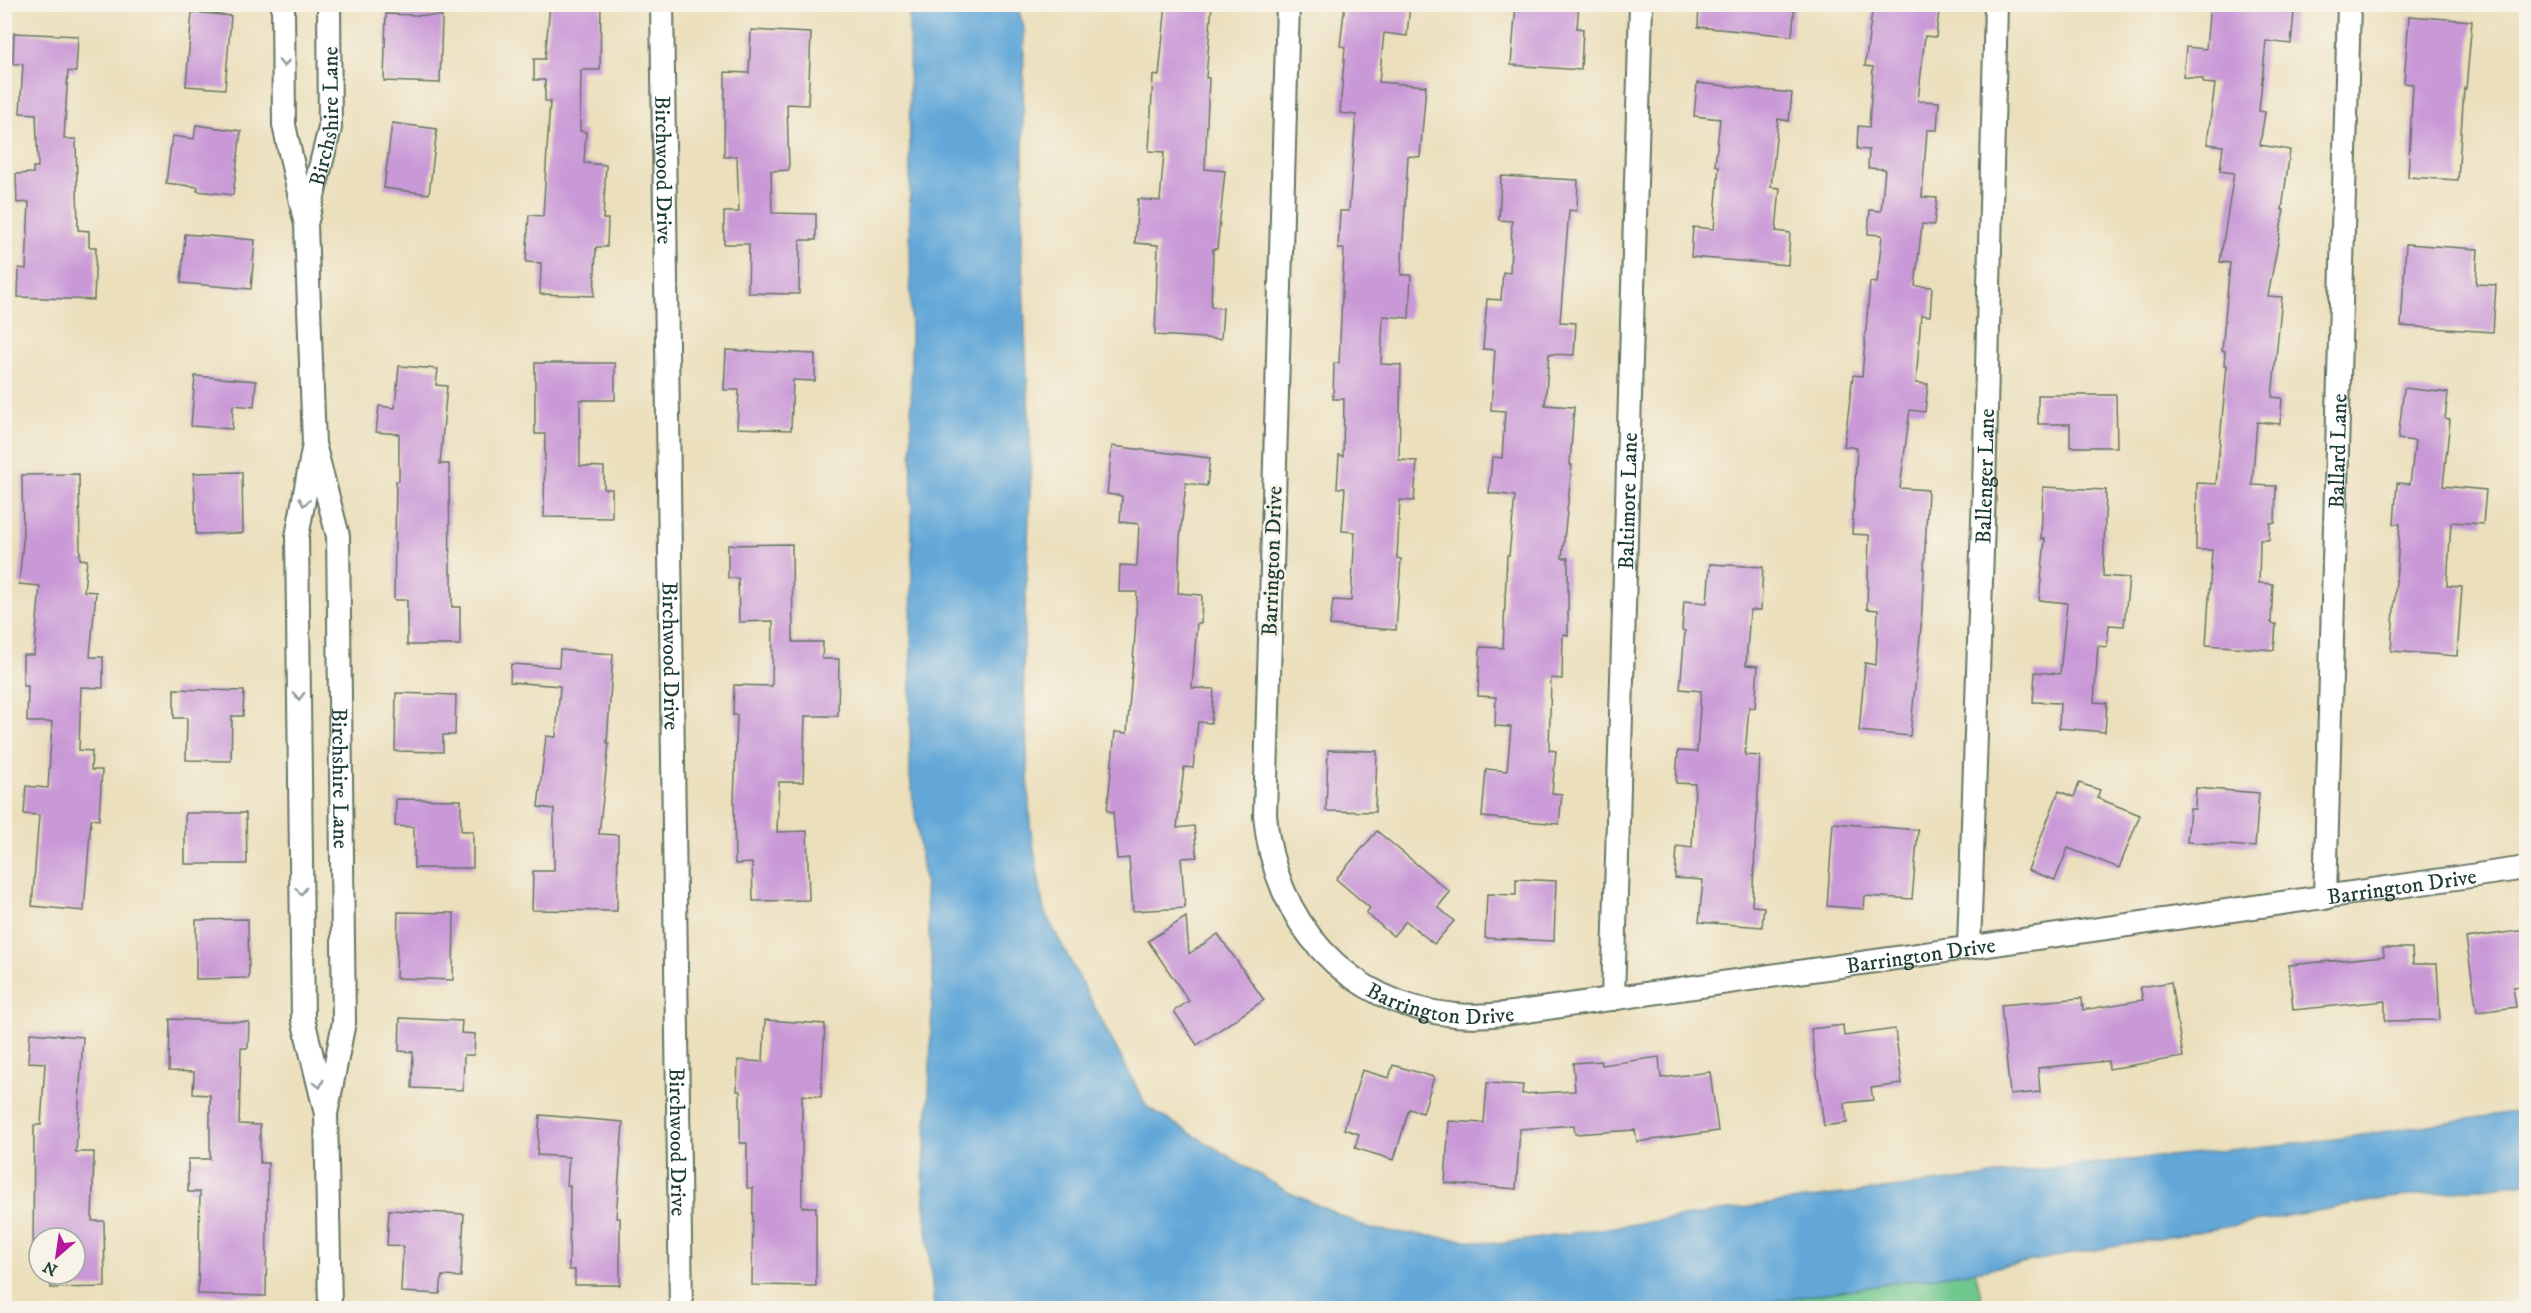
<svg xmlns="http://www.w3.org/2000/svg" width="2531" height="1313" viewBox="0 0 2531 1313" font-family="'IM FELL DW Pica',serif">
	<rect width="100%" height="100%" fill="#f7f3e8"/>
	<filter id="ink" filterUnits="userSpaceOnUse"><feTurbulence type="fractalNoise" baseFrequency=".0167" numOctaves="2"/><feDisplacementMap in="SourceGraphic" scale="12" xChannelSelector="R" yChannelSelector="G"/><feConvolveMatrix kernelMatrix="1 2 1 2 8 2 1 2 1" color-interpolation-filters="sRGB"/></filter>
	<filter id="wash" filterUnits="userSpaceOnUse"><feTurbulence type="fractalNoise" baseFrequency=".008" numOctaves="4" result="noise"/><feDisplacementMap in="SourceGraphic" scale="24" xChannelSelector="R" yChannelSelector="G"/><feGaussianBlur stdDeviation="1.35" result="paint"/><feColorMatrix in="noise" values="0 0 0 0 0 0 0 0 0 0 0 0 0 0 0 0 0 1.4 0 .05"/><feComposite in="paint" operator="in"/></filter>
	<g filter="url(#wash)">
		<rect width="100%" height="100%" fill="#ebdfbc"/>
		<polygon fill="#6fc88e" stroke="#478261" stroke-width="1.5" points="1975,1271 1984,1308 1726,1308"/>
		<polygon fill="#62a7d8" stroke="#407286" stroke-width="1.5" points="909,5 1017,5 1024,28 1022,258 1031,468 1023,663 1030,825 1044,911 1147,1107 1286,1191 1370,1229 1499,1244 1811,1198 2079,1165 2336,1139 2526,1110 2526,1183 2390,1198 1975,1271 1726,1308 934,1308 923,1180 929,1098 933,975 924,879 910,776 912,541"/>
		<g id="blocks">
			<g fill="#c998d7">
				<polygon points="550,4 601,4 600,70 581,70 580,131 586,132 584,163 606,165 603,219 608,219 607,247 596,247 594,296 540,294 541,263 526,262 529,215 543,216 550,101 545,101 545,80 534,80 534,59 545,59"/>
				<polygon points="1166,4 1212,4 1206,78 1209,78 1205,169 1225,171 1217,249 1213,249 1211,307 1223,308 1221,339 1155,335 1158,245 1135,243 1138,199 1160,201 1164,152 1149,151 1153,75 1159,76"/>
				<polygon points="1345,4 1410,4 1407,36 1384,33 1379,82 1426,86 1420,157 1408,156 1401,275 1411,275 1409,318 1383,316 1381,364 1401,365 1399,460 1417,461 1414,501 1400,500 1397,558 1401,559 1396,630 1330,625 1333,600 1351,601 1355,532 1342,531 1345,488 1337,488 1339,455 1343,456 1344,399 1333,399 1334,363 1339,363 1344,249 1338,249 1340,211 1349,211 1356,115 1340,113 1345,47 1340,46"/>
				<polygon points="1516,4 1579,4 1577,28 1583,29 1581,70 1511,65"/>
				<polygon points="1699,4 1795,4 1792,36 1698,27"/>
				<polygon points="1873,4 1939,11 1936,37 1925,36 1918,101 1939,102 1937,130 1927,130 1922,197 1937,198 1934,225 1922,224 1915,286 1932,287 1930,316 1921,315 1916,383 1928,384 1925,412 1910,410 1900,488 1928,490 1921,627 1910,736 1859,731 1865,663 1876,665 1878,610 1867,609 1869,535 1852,534 1857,448 1844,446 1853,375 1862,376 1870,282 1877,283 1882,235 1868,234 1870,210 1881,211 1885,169 1868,168 1869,150 1857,149 1858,126 1869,127 1873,67 1865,66"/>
				<polygon points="2210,4 2294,13 2291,44 2266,41 2259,111 2265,112 2260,145 2290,150 2282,210 2284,210 2268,296 2282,297 2272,397 2282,398 2280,424 2257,422 2252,485 2276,486 2275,523 2270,523 2269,540 2260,540 2259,583 2273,584 2271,623 2276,624 2274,650 2206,645 2212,550 2196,550 2197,483 2216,484 2227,365 2224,365 2225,351 2222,351 2230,263 2220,262 2234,173 2220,171 2223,146 2207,144 2215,84 2203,83 2203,79 2183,77 2186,47 2206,49"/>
				<polygon points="192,12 231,16 225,89 186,86"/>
				<polygon points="386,14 442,16 440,83 384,81"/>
				<polygon points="2409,16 2472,21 2466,89 2464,88 2458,180 2408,177 2413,84 2404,83"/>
				<polygon points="751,30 811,33 808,105 787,104 789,170 771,171 772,213 816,214 816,240 800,240 799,294 748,293 749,244 724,244 724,212 739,212 737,156 724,157 725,72 749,73"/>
				<polygon points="14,33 78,36 76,72 68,71 64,139 76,139 78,230 89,231 89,247 96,247 94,300 18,297 19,268 26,269 29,202 17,203 16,174 33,173 33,167 38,167 36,114 20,113 23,64 13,64"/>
				<polygon points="1697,83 1792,93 1789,121 1778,119 1771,187 1780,188 1776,231 1790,233 1788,265 1691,257 1693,227 1714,229 1719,166 1715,165 1720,119 1694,116"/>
				<polygon points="392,123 437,129 429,194 384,188"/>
				<polygon points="196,125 241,131 233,195 197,191 198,187 166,183 172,136 194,139"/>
				<polygon points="1501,176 1578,180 1577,211 1569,210 1560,322 1576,323 1574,355 1549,354 1545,405 1574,407 1570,465 1572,465 1562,558 1568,558 1568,635 1563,634 1562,679 1551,678 1549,750 1556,751 1552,793 1562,794 1559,824 1482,817 1486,769 1507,771 1511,727 1495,726 1496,697 1478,696 1480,647 1503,648 1507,555 1509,555 1515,496 1489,493 1492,457 1502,458 1505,411 1491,410 1495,350 1483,349 1487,299 1501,300 1503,272 1510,273 1512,221 1499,220"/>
				<polygon points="185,234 255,240 251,289 181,283"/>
				<polygon points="2406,244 2478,249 2476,284 2496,285 2493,332 2401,326"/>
				<polygon points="726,350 815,354 815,381 793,380 791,430 737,428 739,390 724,390"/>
				<polygon points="535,363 615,363 615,400 580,400 580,466 604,467 604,489 612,489 612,518 544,517 545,434 535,434"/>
				<polygon points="399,366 438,369 436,385 447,386 440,464 449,464 450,574 452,574 452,607 460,607 460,645 407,645 407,600 394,600 396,481 399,481 399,434 376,432 379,406 395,408"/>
				<polygon points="195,376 256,381 254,407 233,405 232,429 191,426"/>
				<polygon points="2404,388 2448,393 2445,419 2450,420 2443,486 2486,490 2483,524 2451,522 2447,586 2462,587 2457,656 2391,651 2400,524 2394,524 2397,483 2410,484 2415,441 2398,439"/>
				<polygon points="2038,395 2116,395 2117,447 2070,447 2070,424 2038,424"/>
				<polygon points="1112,446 1210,458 1207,486 1186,483 1180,539 1178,593 1202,595 1201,623 1197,623 1192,688 1214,689 1211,723 1198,722 1193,768 1184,767 1177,828 1194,826 1197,857 1181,858 1185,908 1133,911 1129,858 1117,859 1113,812 1107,811 1115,732 1127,733 1135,636 1137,592 1119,592 1120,565 1137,566 1139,524 1120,522 1122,496 1107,494"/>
				<polygon points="242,472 243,533 196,534 194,473"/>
				<polygon points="79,474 80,559 87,560 84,591 96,592 90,657 103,657 103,688 81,687 79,750 92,751 91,770 102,770 99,820 91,819 84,911 32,906 39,815 24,814 26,786 48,788 52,722 27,722 28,686 23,686 23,655 34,655 40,586 19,584 23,542 22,475"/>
				<polygon points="2043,487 2106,490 2103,576 2129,578 2124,626 2109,625 2107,647 2098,646 2094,702 2107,703 2105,732 2059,728 2060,703 2033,702 2035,672 2060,674 2067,603 2039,600 2045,539 2041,539"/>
				<polygon points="792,544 793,642 823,642 822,659 839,659 838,716 805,716 803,782 779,782 777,832 807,831 809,900 753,901 752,863 735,864 734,802 737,715 733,715 734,685 772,686 773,621 739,622 738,578 728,578 728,545"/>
				<polygon points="1710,564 1763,567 1761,610 1750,610 1746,665 1758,666 1755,708 1749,707 1745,755 1760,756 1752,906 1764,907 1762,927 1699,922 1703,880 1675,878 1677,846 1692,848 1695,784 1676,783 1678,751 1697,752 1701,691 1680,689 1685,631 1682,630 1684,601 1707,603"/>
				<polygon points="560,650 613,654 607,743 609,743 599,834 618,835 617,911 532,910 533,871 554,871 554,809 538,807 546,736 556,737 560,686 510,682 511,664 559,667"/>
				<polygon points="174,689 244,691 243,716 232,716 231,761 186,760 187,718 174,718"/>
				<polygon points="396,693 456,695 455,735 443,735 443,752 395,751"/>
				<polygon points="1328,750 1377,751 1375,812 1326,811"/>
				<polygon points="2079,783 2100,790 2097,798 2140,815 2119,868 2068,848 2055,880 2028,870 2059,791 2074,797"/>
				<polygon points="2196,788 2259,793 2255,847 2187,842 2190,809 2195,809"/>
				<polygon points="396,799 461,800 461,831 473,831 473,868 414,868 414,827 395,826"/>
				<polygon points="185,813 246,813 247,864 185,864"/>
				<polygon points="1833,823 1918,830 1912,899 1865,896 1864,909 1827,906"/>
				<polygon points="1377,831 1450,892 1438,907 1454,921 1434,944 1406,921 1393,936 1366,913 1370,908 1336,879"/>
				<polygon points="1516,879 1556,881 1554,941 1485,938 1487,894 1516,895"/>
				<polygon points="398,912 454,913 453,980 396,978"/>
				<polygon points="1186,917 1189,954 1218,934 1264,1000 1197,1045 1174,1011 1189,1001 1148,941"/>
				<polygon points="248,919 249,978 196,979 196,920"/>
				<polygon points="2526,930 2526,986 2513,987 2516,1007 2477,1012 2466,938"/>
				<polygon points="2383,948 2412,948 2413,964 2437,964 2440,1020 2385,1021 2385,1001 2293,1010 2289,965 2384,956"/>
				<polygon points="2171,982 2183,1057 2109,1069 2108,1061 2038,1068 2040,1092 2010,1095 2001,1005 2082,998 2083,1010 2143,1000 2140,987"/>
				<polygon points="400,1018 462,1021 461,1033 475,1034 474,1055 464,1055 463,1090 412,1088 413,1052 399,1051"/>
				<polygon points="170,1019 249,1022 248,1048 241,1048 239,1124 260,1125 260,1163 268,1163 266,1296 198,1294 200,1192 188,1192 188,1159 210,1159 210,1095 193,1094 194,1072 169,1071"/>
				<polygon points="765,1020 825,1024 821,1097 802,1095 802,1207 816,1207 816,1286 752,1285 753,1188 747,1188 747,1143 740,1143 740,1091 737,1091 738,1060 763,1062"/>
				<polygon points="1843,1025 1844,1036 1895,1029 1902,1084 1871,1088 1873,1100 1845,1103 1847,1123 1824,1126 1811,1029"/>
				<polygon points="30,1033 83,1037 76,1152 94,1152 92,1221 104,1221 105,1287 51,1288 51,1274 75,1274 75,1238 39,1238 39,1255 33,1255 34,1125 41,1125 45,1063 28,1062"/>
				<polygon points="1659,1057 1661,1078 1710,1072 1718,1131 1637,1142 1635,1130 1575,1134 1574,1125 1520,1129 1516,1189 1445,1183 1449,1121 1484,1123 1487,1083 1523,1085 1522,1094 1575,1091 1573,1063 1601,1061 1602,1065"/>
				<polygon points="1393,1065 1434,1077 1423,1113 1409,1109 1394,1160 1355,1148 1359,1134 1344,1129 1362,1070 1389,1078"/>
				<polygon points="540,1115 623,1122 616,1218 620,1218 620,1285 575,1285 575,1270 569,1270 570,1186 567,1185 569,1157 537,1155"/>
				<polygon points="389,1210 464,1214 461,1277 442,1276 440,1294 401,1292 403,1246 387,1245"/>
			</g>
		</g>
	</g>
	<g filter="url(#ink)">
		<use href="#blocks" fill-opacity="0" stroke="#667664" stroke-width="1.5"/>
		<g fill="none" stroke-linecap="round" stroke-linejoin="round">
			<defs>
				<g id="street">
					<path id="s1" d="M283 4 284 125 306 225 314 444 338 536 344 1022 326 1114 303 1019 297 537 314 444"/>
					<path id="s2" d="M662 4 681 1308"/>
					<path id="s3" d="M1288 4 1265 815C1274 922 1346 1004 1455 1015 1471 1017 1488 1015 1505 1014L2526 868"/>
					<path id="s4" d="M307 220 330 128 329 4"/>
					<path id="s5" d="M2325 898 2349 4"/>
					<path id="s6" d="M1969 947 1984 490 1996 4"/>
					<path id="s7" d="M1613 999 1641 4"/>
					<polyline points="326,1114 330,1308"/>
				</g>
			</defs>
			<use href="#street" stroke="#667664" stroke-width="26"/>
			<use href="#street" stroke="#fff" stroke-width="22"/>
		</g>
		<defs><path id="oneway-chevron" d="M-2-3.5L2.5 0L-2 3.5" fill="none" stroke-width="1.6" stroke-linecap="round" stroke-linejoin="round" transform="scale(1.5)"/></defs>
		<g stroke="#8f9e9a">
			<use href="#oneway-chevron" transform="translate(284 63) rotate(90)"/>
			<use href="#oneway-chevron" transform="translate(304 502) rotate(101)"/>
			<use href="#oneway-chevron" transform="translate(299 696) rotate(89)"/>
			<use href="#oneway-chevron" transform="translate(301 891) rotate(89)"/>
			<use href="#oneway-chevron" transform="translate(319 1084) rotate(76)"/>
		</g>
	</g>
	<g text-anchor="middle" stroke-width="5" stroke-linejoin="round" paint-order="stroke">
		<g font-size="22" fill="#1f3d34" stroke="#f7f3e8">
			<text dy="8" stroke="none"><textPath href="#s4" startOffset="106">Birchshire Lane</textPath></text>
			<text dy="8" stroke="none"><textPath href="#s2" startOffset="166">Birchwood Drive</textPath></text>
			<text dy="8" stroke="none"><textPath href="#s5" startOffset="447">Ballard Lane</textPath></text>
			<text dy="8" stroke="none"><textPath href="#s6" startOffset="471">Ballenger Lane</textPath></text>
			<text dy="8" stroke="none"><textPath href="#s7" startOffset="498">Baltimore Lane</textPath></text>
			<text transform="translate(1271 561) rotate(-88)" y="8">Barrington Drive</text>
			<text dy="8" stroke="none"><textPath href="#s2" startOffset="652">Birchwood Drive</textPath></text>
			<text dy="8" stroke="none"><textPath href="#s1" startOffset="780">Birchshire Lane</textPath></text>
			<text dy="8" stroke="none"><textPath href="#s3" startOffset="2068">Barrington Drive</textPath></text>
			<text dy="8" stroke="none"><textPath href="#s3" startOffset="1582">Barrington Drive</textPath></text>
			<text dy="8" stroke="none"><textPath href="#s3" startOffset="1096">Barrington Drive</textPath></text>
			<text dy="8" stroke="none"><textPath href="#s2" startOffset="1138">Birchwood Drive</textPath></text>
		</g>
	</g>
	<rect width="2531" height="1313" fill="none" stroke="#f7f3e8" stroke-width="24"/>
	<g transform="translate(57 1256) rotate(209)"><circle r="28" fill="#f7f3e8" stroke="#a1aaa0" stroke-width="1.5"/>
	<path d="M0-4.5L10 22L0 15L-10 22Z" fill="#b5179e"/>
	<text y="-9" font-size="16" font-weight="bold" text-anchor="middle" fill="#1f3d34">N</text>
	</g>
</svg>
